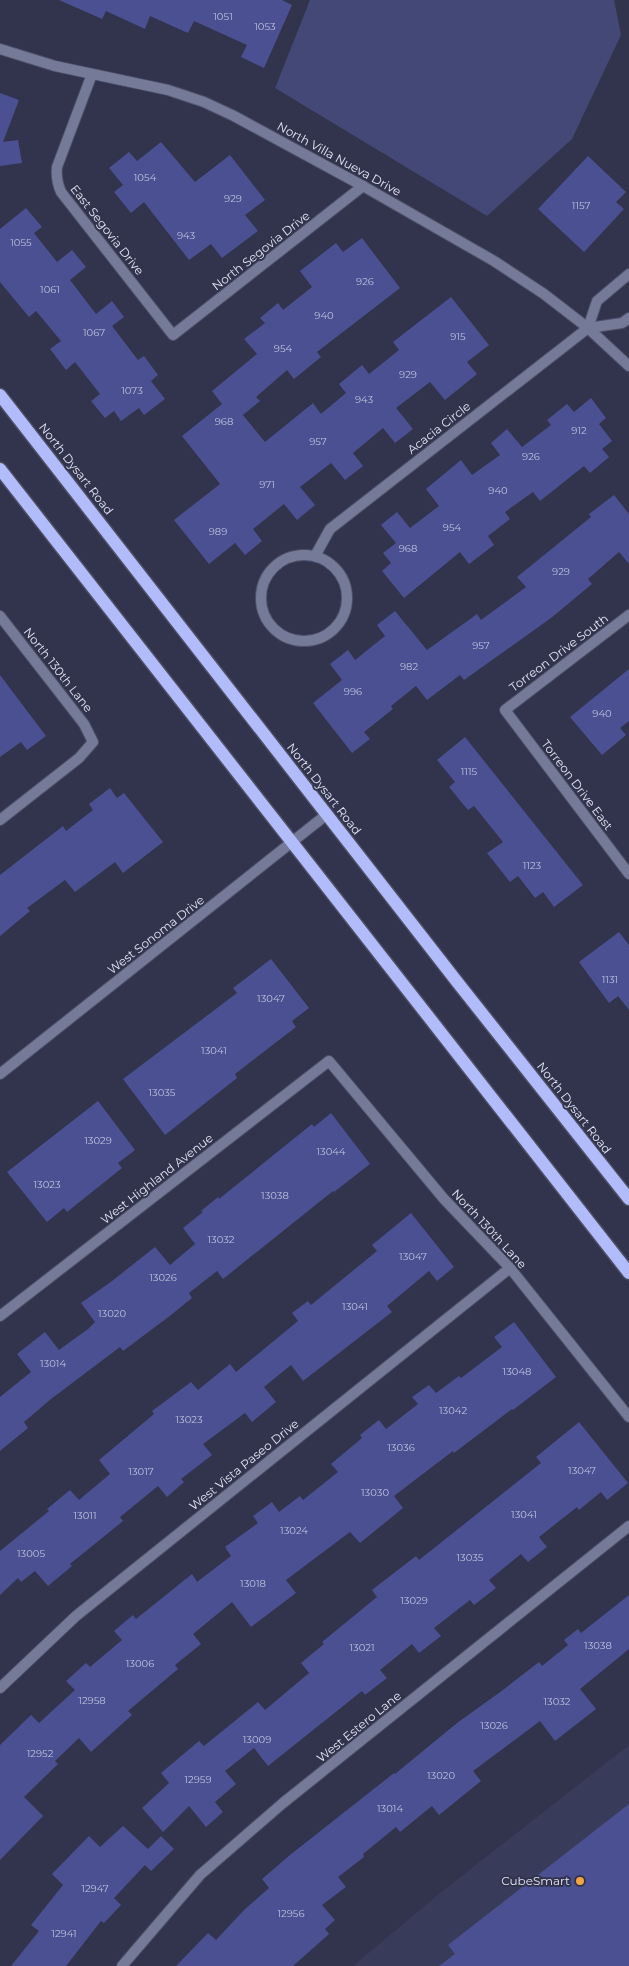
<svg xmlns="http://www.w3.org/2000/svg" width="629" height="1966" viewBox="0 0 629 1966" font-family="Montserrat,sans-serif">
	<rect width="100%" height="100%" fill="#31344c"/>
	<polygon fill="#383c5a" points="629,1745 629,1966 353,1966 440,1893"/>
	<polygon fill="#434876" points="310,0 614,0 621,35 572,139 487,216 275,88"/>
	<g fill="#4b5092">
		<polygon points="59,0 282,0 292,5 264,68 241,57 247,45 194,21 188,33 150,16 145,29 106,11 102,19"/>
		<polygon points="0,93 19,100 3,142 18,140 22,163 0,166"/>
		<polygon points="161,142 195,182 230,155 265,200 245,215 258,231 222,258 211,244 189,260 144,202 131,213 114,192 123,185 109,168 129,152 137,161"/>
		<polygon points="588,156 626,192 616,202 624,209 584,252 538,209"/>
		<polygon points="26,208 42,227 34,233 57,262 72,250 86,267 70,280 96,314 112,301 124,317 112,326 138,360 144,356 158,375 151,381 165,399 144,415 139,408 121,421 114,411 105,418 91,401 100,394 75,362 66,370 50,349 61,341 36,311 29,317 0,282 0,229"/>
		<polygon points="362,238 400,288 317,352 321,357 294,379 287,370 256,397 260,401 243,415 265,442 313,403 321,414 346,393 339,384 362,365 369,374 399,350 393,342 451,297 489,345 467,362 477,374 445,400 430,382 396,408 413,429 395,443 383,428 353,453 363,466 345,480 331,463 300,487 315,505 297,520 284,504 253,529 262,541 245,555 235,543 209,564 174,520 220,484 182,436 222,404 212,391 257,354 244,339 265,323 260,318 278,303 283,310 312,287 300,271 336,243 343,252"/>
		<polygon points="591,398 606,418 599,424 612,441 602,449 609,457 590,473 584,466 540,501 533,492 505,512 510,519 488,536 494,545 469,564 460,552 404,598 382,571 391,563 383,553 396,543 381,525 397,512 410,528 439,506 426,489 461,460 472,475 500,455 491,443 507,429 522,447 551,425 547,420 567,404 574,412"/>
		<polygon points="614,495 629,514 629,564 619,552 588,579 592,584 551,618 464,680 460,675 427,700 416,686 391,706 393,709 364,732 370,739 352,753 313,703 342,680 330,664 348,650 355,660 385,636 377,625 395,611 427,650 477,614 481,620 526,587 517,577 591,517 589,514"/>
		<polygon points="629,669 629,721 620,728 626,735 602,755 570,717"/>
		<polygon points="0,675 46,736 27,750 21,742 0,757"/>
		<polygon points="465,737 583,885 554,907 543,892 535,898 518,876 510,882 487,853 503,842 474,806 468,810 449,787 455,782 437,760"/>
		<polygon points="110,788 117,798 124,793 163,842 123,873 115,862 75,892 65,880 27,908 30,911 0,936 0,875 63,826 66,831 93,810 89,804"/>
		<polygon points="619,932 629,945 629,1010 618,996 609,1003 579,962"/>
		<polygon points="271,959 309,1008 292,1021 296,1027 235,1074 237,1078 165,1135 123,1079 237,993 233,988"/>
		<polygon points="98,1101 135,1150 118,1163 122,1168 67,1212 64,1208 47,1222 7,1172"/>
		<polygon points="331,1113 370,1164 334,1192 333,1191 223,1279 217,1271 189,1293 192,1298 171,1315 123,1351 120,1347 51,1399 24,1422 28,1428 0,1451 0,1397 31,1372 17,1354 45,1332 59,1350 88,1329 95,1322 81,1303 112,1281 155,1247 170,1265 195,1244 183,1228 203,1212 201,1211 218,1197 219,1199 312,1124 314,1127"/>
		<polygon points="411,1213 454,1267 437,1281 429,1271 387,1306 392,1312 303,1381 291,1365 264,1387 276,1402 252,1422 245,1413 203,1444 212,1455 181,1479 184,1482 167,1497 158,1486 120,1517 123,1521 70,1564 72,1566 48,1586 35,1571 21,1582 18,1578 0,1595 0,1551 49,1511 47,1509 70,1490 79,1500 110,1474 99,1460 154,1414 152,1411 191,1382 198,1390 230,1364 236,1372 298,1321 292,1313 308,1301 311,1305 377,1251 372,1245"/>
		<polygon points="514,1322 556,1377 513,1410 512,1409 454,1453 453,1451 394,1496 403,1508 360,1543 350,1532 286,1580 296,1593 251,1627 232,1602 193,1634 201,1644 175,1665 178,1669 128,1711 132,1715 91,1752 79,1738 55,1761 58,1764 24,1797 43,1816 0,1860 0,1745 31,1715 39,1723 75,1690 66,1681 86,1663 90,1667 122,1640 114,1631 133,1615 136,1619 192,1574 197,1582 231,1556 225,1547 258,1523 253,1516 272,1502 279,1512 300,1496 303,1500 338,1472 331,1464 362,1438 360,1435 379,1420 386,1429 418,1404 412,1397 429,1385 436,1393 459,1376 461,1378 502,1347 494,1337"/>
		<polygon points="579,1422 628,1483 607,1500 601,1492 579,1510 577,1507 539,1537 547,1547 528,1562 521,1554 489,1580 496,1588 474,1605 470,1600 434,1628 441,1636 419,1653 412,1644 380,1670 387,1678 365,1695 362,1691 268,1766 254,1748 225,1771 236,1784 215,1802 223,1812 206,1827 189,1806 163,1832 142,1808 169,1783 161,1773 199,1741 204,1746 258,1702 265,1710 309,1673 301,1663 324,1644 322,1642 377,1597 372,1590 416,1556 419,1560 541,1463 536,1457"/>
		<polygon points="629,1595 629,1649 580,1689 596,1709 555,1741 540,1721 473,1771 481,1781 439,1815 432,1806 400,1832 396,1827 363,1854 364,1857 338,1877 346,1887 322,1905 335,1920 325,1929 329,1934 293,1966 176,1966 208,1933 216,1940 245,1909 269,1888 262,1879 290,1855 394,1773 395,1774 457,1723 503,1690 539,1662 542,1666 568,1645 564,1640 578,1629 581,1633"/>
		<polygon points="629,1804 629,1966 439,1966 455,1954 448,1945"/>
		<polygon points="123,1826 148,1849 161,1836 174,1849 151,1871 145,1865 114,1898 121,1905 104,1923 101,1921 66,1966 11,1966 39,1931 31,1925 63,1885 52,1874 89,1836 100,1847"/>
	</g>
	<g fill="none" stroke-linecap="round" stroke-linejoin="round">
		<defs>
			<g id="minor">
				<polyline points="0,49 55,66 168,90 204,102 234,116 363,186 494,261 544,294 588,328 629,366"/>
				<path d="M92 74 57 167C56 177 57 183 61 192L173 335 363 186"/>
				<polyline points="588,328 597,301 629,274"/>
				<circle cx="304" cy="598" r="43"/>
				<polyline points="315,556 330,529 588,328 622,323 629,318"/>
				<polyline points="629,615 505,710 629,874"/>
				<polyline points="0,616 84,724 93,742 79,758 0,820"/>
				<polyline points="0,1316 329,1061 444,1199 510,1268 629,1417"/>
				<polyline points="0,1688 76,1616 510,1268"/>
				<polyline points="122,1966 200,1875 283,1803 629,1526"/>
			</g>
			<polyline id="tertiary" points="0,1074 326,815"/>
			<g id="primary">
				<polyline points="0,395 458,983 629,1199"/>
				<polyline points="0,469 629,1273"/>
			</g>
		</defs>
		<use href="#minor" stroke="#4d5067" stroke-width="12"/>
		<use href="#tertiary" stroke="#4d5067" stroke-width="12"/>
		<use href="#primary" stroke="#4d5067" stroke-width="15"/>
		<use href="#minor" stroke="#757a99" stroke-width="10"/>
		<use href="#tertiary" stroke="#757a99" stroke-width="10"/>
		<use href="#primary" stroke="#b3bcfb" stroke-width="12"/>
	</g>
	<circle fill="#f3a443" stroke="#31344c" stroke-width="2" cx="580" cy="1881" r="5"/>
	<g text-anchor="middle" stroke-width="4" stroke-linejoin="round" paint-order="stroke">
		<g font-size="10" fill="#bcc0dc">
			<text x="223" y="20">1051</text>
			<text x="265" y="30">1053</text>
			<text x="145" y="181">1054</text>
			<text x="233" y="202">929</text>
			<text x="581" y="209">1157</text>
			<text x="186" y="239">943</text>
			<text x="21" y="246">1055</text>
			<text x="365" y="285">926</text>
			<text x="50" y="293">1061</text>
			<text x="324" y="319">940</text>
			<text x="94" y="336">1067</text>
			<text x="458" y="340">915</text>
			<text x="283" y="352">954</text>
			<text x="408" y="378">929</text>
			<text x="132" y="394">1073</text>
			<text x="364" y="403">943</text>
			<text x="224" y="425">968</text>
			<text x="579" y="434">912</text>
			<text x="318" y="445">957</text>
			<text x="531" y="460">926</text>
			<text x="267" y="488">971</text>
			<text x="498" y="494">940</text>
			<text x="452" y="531">954</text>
			<text x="218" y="535">989</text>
			<text x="408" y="552">968</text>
			<text x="561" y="575">929</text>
			<text x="481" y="649">957</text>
			<text x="409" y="670">982</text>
			<text x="353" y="695">996</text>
			<text x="602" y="717">940</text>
			<text x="469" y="775">1115</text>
			<text x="532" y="869">1123</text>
			<text x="610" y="983">1131</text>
			<text x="271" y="1002">13047</text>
			<text x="214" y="1054">13041</text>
			<text x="162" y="1096">13035</text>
			<text x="98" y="1144">13029</text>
			<text x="331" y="1155">13044</text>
			<text x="47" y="1188">13023</text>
			<text x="275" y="1199">13038</text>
			<text x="221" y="1243">13032</text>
			<text x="413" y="1260">13047</text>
			<text x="163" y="1281">13026</text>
			<text x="355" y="1310">13041</text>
			<text x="112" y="1317">13020</text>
			<text x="53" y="1367">13014</text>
			<text x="517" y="1375">13048</text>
			<text x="453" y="1414">13042</text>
			<text x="189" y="1423">13023</text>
			<text x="401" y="1451">13036</text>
			<text x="582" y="1474">13047</text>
			<text x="141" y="1475">13017</text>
			<text x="375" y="1496">13030</text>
			<text x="524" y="1518">13041</text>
			<text x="85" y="1519">13011</text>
			<text x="294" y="1534">13024</text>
			<text x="31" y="1557">13005</text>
			<text x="470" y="1561">13035</text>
			<text x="253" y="1587">13018</text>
			<text x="414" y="1604">13029</text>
			<text x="598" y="1649">13038</text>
			<text x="362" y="1651">13021</text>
			<text x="140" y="1667">13006</text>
			<text x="92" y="1704">12958</text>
			<text x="557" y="1705">13032</text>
			<text x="494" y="1729">13026</text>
			<text x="257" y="1743">13009</text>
			<text x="40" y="1757">12952</text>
			<text x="441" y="1779">13020</text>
			<text x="198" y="1783">12959</text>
			<text x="390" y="1812">13014</text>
			<text x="95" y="1892">12947</text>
			<text x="291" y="1917">12956</text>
			<text x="64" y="1937">12941</text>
		</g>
		<g font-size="12" fill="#e2e5f5" stroke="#31344c">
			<text transform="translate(339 159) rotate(29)" y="4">North Villa Nueva Drive</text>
			<text transform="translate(107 230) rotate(52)" y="4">East Segovia Drive</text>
			<text transform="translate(261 251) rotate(-38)" y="4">North Segovia Drive</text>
			<text transform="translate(439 428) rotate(-38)" y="4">Acacia Circle</text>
			<text transform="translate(76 469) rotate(52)" y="4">North Dysart Road</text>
			<text transform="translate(559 653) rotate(-37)" y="4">Torreon Drive South</text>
			<text transform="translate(58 670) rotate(52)" y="4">North 130th Lane</text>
			<text transform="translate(577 785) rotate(53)" y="4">Torreon Drive East</text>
			<text transform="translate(324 789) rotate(52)" y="4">North Dysart Road</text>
			<text transform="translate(156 935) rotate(-38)" y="4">West Sonoma Drive</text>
			<text transform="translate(574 1108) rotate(52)" y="4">North Dysart Road</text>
			<text transform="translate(157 1179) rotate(-38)" y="4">West Highland Avenue</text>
			<text transform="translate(489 1229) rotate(47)" y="4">North 130th Lane</text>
			<text transform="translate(244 1465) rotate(-39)" y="4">West Vista Paseo Drive</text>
			<text transform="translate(359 1727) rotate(-39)" y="4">West Estero Lane</text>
		</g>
		<g font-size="12" fill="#e2e5f5" stroke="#31344c" text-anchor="end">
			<text x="570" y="1885">CubeSmart</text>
		</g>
	</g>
</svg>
